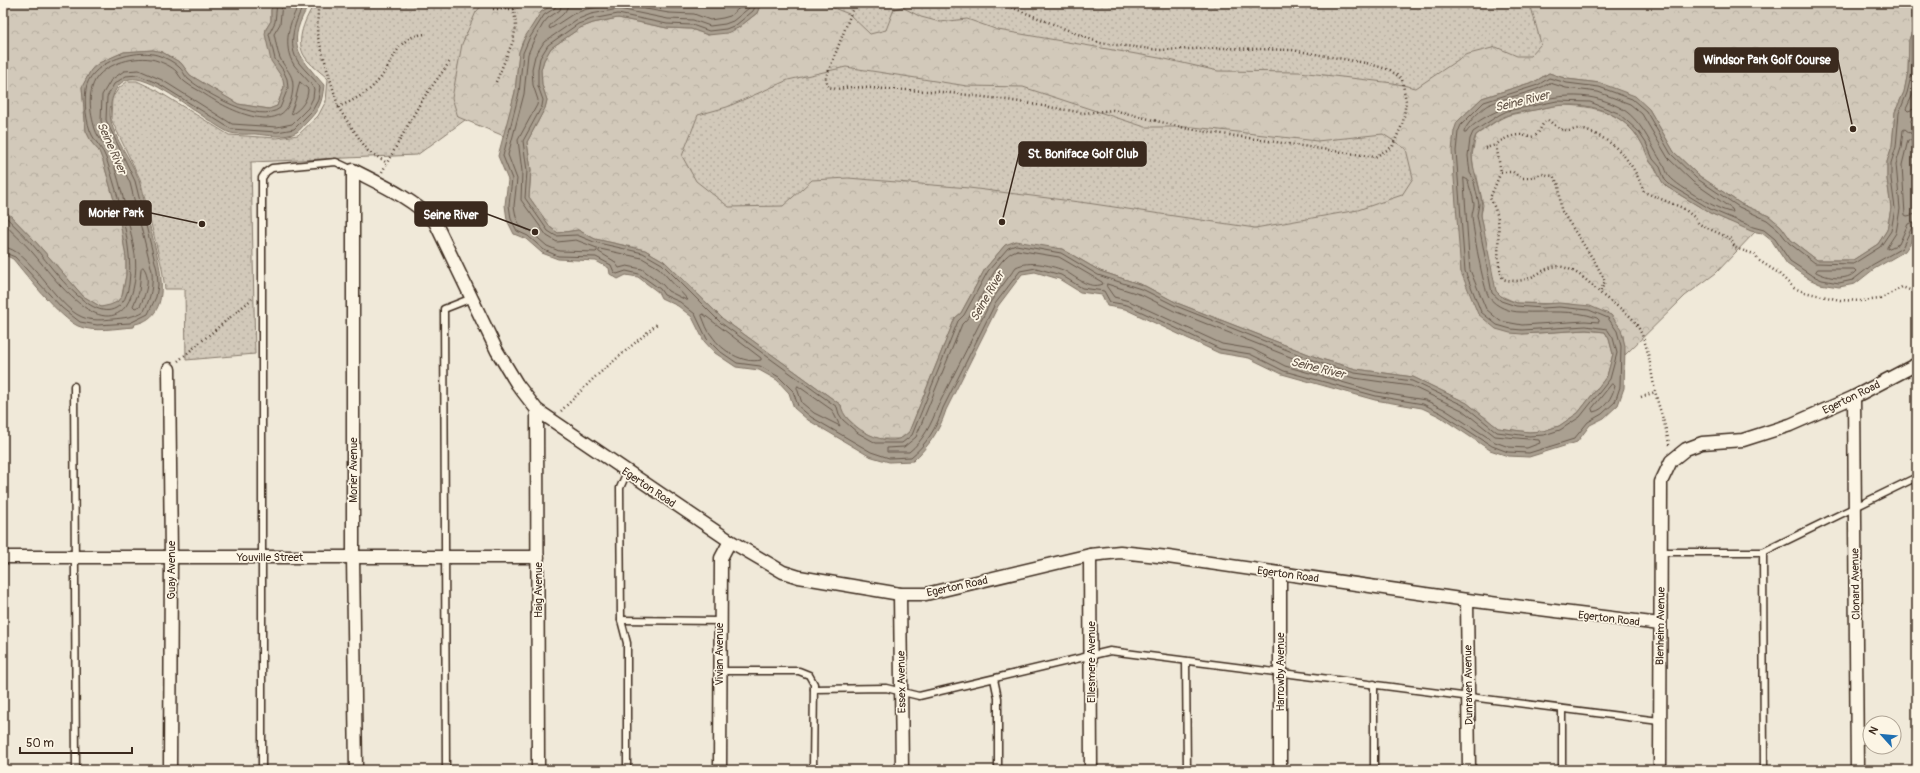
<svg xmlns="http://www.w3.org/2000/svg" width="1920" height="773" viewBox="0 0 1920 773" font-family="Pangolin,sans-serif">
	<defs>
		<pattern id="green-dots" width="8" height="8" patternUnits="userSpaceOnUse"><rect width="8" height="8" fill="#d2c9ba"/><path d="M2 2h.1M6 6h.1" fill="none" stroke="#b5ad9f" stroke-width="1.8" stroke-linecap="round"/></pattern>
		<pattern id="forest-crowns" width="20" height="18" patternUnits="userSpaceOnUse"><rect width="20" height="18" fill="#d2c9ba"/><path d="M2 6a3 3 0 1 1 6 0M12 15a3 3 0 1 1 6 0" fill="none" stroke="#b5ad9f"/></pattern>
	</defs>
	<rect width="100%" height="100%" fill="#f0e9d9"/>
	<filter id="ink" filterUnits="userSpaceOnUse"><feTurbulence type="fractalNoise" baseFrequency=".025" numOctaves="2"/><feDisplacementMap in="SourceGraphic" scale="8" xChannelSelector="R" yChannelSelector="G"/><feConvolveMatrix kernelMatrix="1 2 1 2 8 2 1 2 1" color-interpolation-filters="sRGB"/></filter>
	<g filter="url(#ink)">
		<g fill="url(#green-dots)" stroke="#867a6c">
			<path d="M315 3H549L513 85 417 155 251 162 255 354 186 360 185 289H165L162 268 140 179 111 119 112 98 119 88 128 81H137L156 90 229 135 277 138 298 135 318 116 326 101 328 79C321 72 310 65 305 57 294 41 306 17 315 3Z"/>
			<polygon points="761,3 1917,3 1917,7 1741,204 1578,413 1373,371 1016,241 909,432 545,108 757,13"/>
		</g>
		<g fill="url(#forest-crowns)" stroke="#867a6c" fill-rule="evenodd">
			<polygon points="3,3 273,3 271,10 271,21 266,29 270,53 283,79 284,87 277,106 269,109 238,104 190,75 181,63 162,52 153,50 124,52 99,63 91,70 82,87 86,131 92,143 99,151 103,161 120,221 126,257 126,275 122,296 117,302 110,306 101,307 83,296 34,240 3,208"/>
			<polygon points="484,3 556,3 541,12 522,43 519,52 515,92 504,136 458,117 452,98 462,44 476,12"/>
			<path d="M761 3H829L831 7 849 14 870 34 886 30 894 9 902 7 921 17 940 22 967 19 998 30 1165 59 1218 71 1299 72 1393 83 1416 88 1465 55 1496 47 1517 56H1530L1541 44 1530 3H1917V7L1913 10 1912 31 1909 40 1908 72 1904 92 1895 112 1892 146 1887 162V179L1891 208 1887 230 1878 244 1853 260H1817L1791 240 1781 226 1769 216 1741 204 1698 175 1674 152 1649 109 1600 83 1567 79 1549 73 1536 81 1482 98 1457 122 1461 272 1522 334 1586 330 1605 332 1609 339 1613 354 1607 376 1578 413 1559 426 1543 431 1529 432 1498 428 1467 403 1413 377 1356 369 1321 359 1177 303 1145 286 1100 271 1062 249 1005 245 985 269 961 313 955 318 909 432 901 439H878L860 430 846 417 842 413 841 405 723 319 664 261 645 250 595 239 578 230 558 233 551 228 529 197 531 170 527 142 545 108 547 100 542 85 541 70 544 60 551 48 580 28 593 23 618 18 667 28 691 29 708 35 738 28 757 13ZM846 67 967 86 1023 87 1145 127H1193L1317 141 1383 134 1406 149 1413 178 1402 195 1358 210 1255 228 1087 203 969 188 848 178 812 180 783 206 729 207 696 181 682 156 698 115 727 107 788 80Z"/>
			<path d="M1558 105C1596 105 1628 113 1646 151 1648 154 1648 159 1650 162 1652 165 1655 167 1656 169 1660 176 1661 182 1667 187L1710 213 1755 232 1716 273 1685 296 1625 355 1623 335 1611 315 1569 304 1517 303 1499 295 1494 288 1492 276 1481 215 1483 205 1477 177 1474 172 1472 155 1476 135 1501 118 1509 115Z"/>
		</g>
		<g fill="#aaa091" stroke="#7e7163">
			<path d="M273 3H310C286 43 296 53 324 85 322 104 319 110 305 124 303 126 300 130 297 132 285 139 267 135 255 134 247 134 235 135 228 132 203 119 162 83 137 79 117 76 111 97 110 111 109 133 132 160 139 180 144 196 146 212 150 227 157 256 178 316 135 324L134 327C116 328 94 333 78 326 60 318 27 276 13 259L3 254V208L34 240 83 296 101 307 110 305 117 302 122 296 126 275V257L120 221 103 161 99 151 92 143 86 131 82 87 91 70 99 63 124 52 153 50 162 52 181 63 190 75 238 104 269 109 277 106 284 87 283 79 271 61 265 34 266 29 271 21V10Z"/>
			<path d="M556 3H761L757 13 738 28 727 33 708 35 691 29 667 28 618 18 593 23 580 28 551 48 544 60 541 70 542 85 547 100 545 108 527 142 531 170 529 197 551 228 558 233 578 230 595 239 645 250 664 261 723 319 841 405C843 425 883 447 901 438 904 437 906 434 909 432L955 318 961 313 985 269 1005 245 1016 241 1062 249 1100 271 1145 286 1177 303 1321 359 1356 369 1413 377 1467 403 1498 428 1529 432 1543 431 1559 426 1578 413 1607 376 1613 354 1609 339 1605 332 1586 330 1522 334 1510 333 1496 329 1478 314 1461 272 1452 151 1454 131 1457 122 1482 98 1536 81 1549 73 1567 79 1600 83 1635 96 1649 109 1674 152 1698 175 1741 204 1769 216 1781 226 1791 240 1817 260H1853L1878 244 1887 230 1891 208 1887 179V162L1892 146 1895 112 1904 92 1908 72 1909 40 1912 31 1913 10 1917 7V116L1910 121 1917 126V224L1911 242 1905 251 1874 269 1855 284 1839 287 1820 284 1809 279 1787 264 1772 241 1762 233 1751 231 1710 213 1667 187C1661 182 1660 177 1656 170 1655 166 1651 164 1649 160 1645 150 1642 142 1635 133 1611 105 1574 100 1540 109 1527 112 1513 111 1502 118 1493 122 1484 129 1476 135 1463 165 1486 185 1481 215L1496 291 1503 298 1517 303 1543 304 1559 303 1590 306 1611 315 1621 329 1625 346 1624 388 1618 405 1604 418 1590 425 1577 442 1529 457 1508 456 1490 450 1439 416 1422 408 1375 400 1282 374 1249 358 1219 353 1125 309 1107 306 1102 295 1080 292 1059 279 1035 272 1022 274 998 306 946 410C940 430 928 447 913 461L889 462 869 456 808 420 794 408 789 393 777 380 759 370 736 367 715 353 704 341 692 317 678 306 661 298 658 292 638 277 626 275 618 279 610 274 609 268 596 261 558 259 542 253 526 239 514 234 507 220 505 205 508 180 498 156 515 92 519 52 525 37 541 12Z"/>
		</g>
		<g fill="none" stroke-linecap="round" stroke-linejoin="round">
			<g stroke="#67594c" stroke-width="1">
				<path d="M557 3 555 8 544 15 529 39 523 53 519 93 503 156 512 179 509 205 511 219 517 231 528 236 544 250 558 256 596 257 611 265 614 272 617 274 626 271 639 274 660 289 664 295 680 302 695 314 707 339 718 350 737 363 760 366 779 377 793 391 798 406 811 417 871 452 889 458 911 457C926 445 937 427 943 408L995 304 1020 271 1036 268 1061 275 1082 288 1104 291 1110 302 1127 305 1220 349 1250 354 1284 371 1376 396 1423 404 1441 413 1492 446 1508 452 1529 453 1574 439 1588 422 1602 414 1615 402 1620 387 1621 346 1617 331 1608 318 1589 310 1559 307 1542 308 1516 306 1501 301 1492 293 1477 215 1479 204 1473 178 1470 173 1468 156 1470 139 1473 132 1499 115 1507 111 1557 101 1590 102 1618 113 1638 131 1646 143 1653 159 1660 167 1665 180 1669 184 1712 210 1753 227 1764 230 1775 239 1790 261 1811 275 1822 280 1839 283 1853 280 1872 265 1902 248 1912 227 1917 225"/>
				<polyline points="562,3 560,10 548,18 543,24 533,42 528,54 524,94 508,155 517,179 514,206 516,217 520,226 531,232 547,246 559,251 596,252 597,251 597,248 576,240 557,242 547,236 521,200 522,171 518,140 537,105 538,100 533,85 532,69 535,56 544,42 576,20 591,14 619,9 668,19 693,20 710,26 725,24 733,21 749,8 752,3"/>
				<path d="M568 3C567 17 555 17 549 27L550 29 573 14 587 9 616 4 669 13 694 14 710 20 723 18 730 16 745 3"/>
				<polyline points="757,3 753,11 736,25 726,29 709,31 692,25 667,24 618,14 592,19 578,24 548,45 540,58 538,69 538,86 543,100 542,106 523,141 527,171 525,198 548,231 556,236 577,235 594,242 643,253 662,264 721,323 837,407 839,414 843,420 858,433 876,443 902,443 912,435 958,321 964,315 988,271 1008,248 1016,245 1061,253 1098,275 1144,290 1176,306 1320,363 1355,373 1412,381 1465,406 1497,432 1529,436 1544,435 1560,430 1580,417 1610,379 1617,353 1613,338 1607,329 1586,326 1522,330 1511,329 1497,325 1481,312 1465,271 1456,151 1458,132 1461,125 1484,102 1538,85 1549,78 1567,83 1599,87 1632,99 1646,111 1671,154 1696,178 1739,207 1767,220 1778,229 1789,243 1815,263 1853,264 1880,247 1891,231 1895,208 1891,179 1891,163 1896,147 1899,113 1907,93 1912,73 1913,41 1916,32 1917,16"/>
				<polyline points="1917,62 1913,94 1906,109 1908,111 1917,108"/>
				<path d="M300 82 308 89C308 100 301 109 292 114L291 112 295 101Z"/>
				<path d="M1550 83 1566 88 1598 92 1630 104 1642 114 1668 158 1693 182 1732 209 1733 212C1724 214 1677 186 1670 177 1666 173 1666 168 1663 164 1650 145 1642 119 1619 107 1584 89 1556 97 1521 103 1506 106 1474 120 1466 133H1464C1464 126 1482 108 1488 105 1508 96 1531 94 1550 83Z"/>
				<polyline points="1917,134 1910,133 1905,129 1903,130 1901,148 1896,164 1900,209 1896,233 1887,247 1887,249 1899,244 1908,224 1917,220"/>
				<polyline points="1917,140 1908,140 1902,165 1905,215 1907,216 1917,214"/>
				<path d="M1464 178 1468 180C1469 188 1473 195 1474 204 1474 208 1472 212 1472 216 1473 229 1483 288 1489 297 1496 307 1510 312 1521 312 1547 313 1573 309 1597 318L1599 320V322L1585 321 1522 325 1500 321 1486 309 1470 270Z"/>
				<path d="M3 214C14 226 27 237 37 250 51 266 96 331 121 304 144 280 116 187 106 158 103 149 96 143 92 135 86 123 84 102 86 89 87 77 99 67 109 62 123 55 145 50 160 56 166 58 174 62 179 67 183 70 184 75 188 79 206 93 259 125 280 108L288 88 287 79 283 70 275 59 269 34 275 22 277 3"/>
				<path d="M3 222C12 233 23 241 32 252 49 271 98 342 126 306 135 293 137 270 135 255 129 222 122 188 111 156 107 146 98 139 95 129 90 113 86 89 99 75 111 62 141 54 158 61 164 63 172 67 176 71 179 75 181 79 185 82 191 87 199 90 206 95 232 112 291 141 293 86 293 73 285 69 280 58 277 51 276 42 274 34L280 24 282 3"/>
				<path d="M3 247C29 248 55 306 82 317 91 321 103 320 113 319 123 318 135 317 144 311 151 297 153 286 152 271L130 183 101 121 102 95 111 80 124 71 139 70 162 80 232 124 277 127 292 124 308 108 313 98 314 89C309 80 300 73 294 65 282 46 289 21 300 3"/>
				<polygon points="600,249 642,258 659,268 688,300 686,300 668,291 663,285 642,269 627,266 619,268 614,261 599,252"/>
				<path d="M1017 250 1059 257 1102 282 1103 284C1088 290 1075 276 1063 270 1049 265 1030 260 1016 267L991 301 938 406C932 423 923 441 909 452H887V448L904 447 916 437 962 324C981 308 993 257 1017 250Z"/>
				<path d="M3 252 15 257 62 308 80 322 97 325 130 323 148 314 156 297 158 285 157 270 135 181 106 120 107 97 114 84 126 76 138 75 159 84 231 129 277 132 294 129 312 111 318 100 320 87C314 78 305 71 299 63 286 45 295 20 305 3"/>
				<path d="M143 267C152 277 145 296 140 306L135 308 133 306 139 292 141 269Z"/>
				<path d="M1818 269H1854L1856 271C1847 282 1827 278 1816 272Z"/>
				<polygon points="1107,284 1142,295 1174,311 1318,368 1354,378 1411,386 1462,410 1495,436 1539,440 1540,443 1527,448 1509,447 1495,442 1444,409 1425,400 1377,392 1285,366 1252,349 1222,344 1129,301 1114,297 1107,287"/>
				<path d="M703 314 761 358V360C743 364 722 351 712 336 707 331 705 323 702 316Z"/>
				<path d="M1612 384 1615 386C1612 397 1605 410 1593 412L1592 409Z"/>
				<polygon points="798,386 832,410 840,426 814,413 802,403 797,388"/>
			</g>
			<defs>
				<g id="lane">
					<polyline points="74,386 76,770"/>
					<polyline points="1661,552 1763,552 1917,477"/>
					<polyline points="1763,552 1764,770"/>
					<polyline points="621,620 719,621"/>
					<polyline points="1186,661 1187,770"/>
					<polyline points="720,671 799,671 809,675 814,684 813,770"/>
					<polyline points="994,679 998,698 998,770"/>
					<polyline points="1374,684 1374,770"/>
					<polyline points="814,689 886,688 919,696 1110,651 1659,721"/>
					<polyline points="1562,709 1562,770"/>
					<polyline points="262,770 262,178 266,172 272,168 336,162 353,170"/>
					<polyline points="446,770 444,309 472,298"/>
					<polyline points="627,770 627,643 621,620 620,488 627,472"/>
				</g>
				<g id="street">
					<polyline points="169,369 171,557 170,770"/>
					<polyline points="1854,397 1857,770"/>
					<polyline points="537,410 538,770"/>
					<polyline points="1090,555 1091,770"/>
					<polyline points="3,557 538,557"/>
					<polyline points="900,594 902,770"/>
					<polyline points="1467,600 1469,770"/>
					<path d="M356 770 353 557V170C382 185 412 198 435 222L497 351 517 384 537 410 730 541 783 572 799 577 900 594H926L1090 555 1120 552 1168 557 1467 600 1660 624"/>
					<polyline points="720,770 721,558 730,541"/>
					<polyline points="1280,770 1280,573"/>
					<polyline points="1660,770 1661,482 1671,461 1686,449 1702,443 1743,440 1790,425 1854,397 1917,364"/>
				</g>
			</defs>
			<use href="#lane" stroke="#3b2a1e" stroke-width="9"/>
			<use href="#street" stroke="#3b2a1e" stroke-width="15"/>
			<g stroke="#3b2a1e" stroke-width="2.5" stroke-dasharray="1 3" stroke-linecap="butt">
				<polyline points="321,3 318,10 317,34 339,109 368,151 387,163"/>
				<polyline points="855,3 826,78 828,87 837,89 852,87 943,92 1008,100 1084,113 1113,110 1189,129 1375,157 1392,147 1403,123 1406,101 1402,79 1390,70 1366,63 1292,50 1223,48 1160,50 1100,43 1001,3"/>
				<polyline points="493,9 514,9 522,3"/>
				<polyline points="496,82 513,41 516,26 514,9"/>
				<path d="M338 107C352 101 367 94 377 82 395 63 395 35 427 34"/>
				<polyline points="1485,148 1496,145"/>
				<polyline points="382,172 422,100 451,60"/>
				<polyline points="1501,172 1513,172 1521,178 1529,178 1542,174 1553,176 1559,185 1561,210 1595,262 1605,281 1600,293"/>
				<polyline points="178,361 252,299"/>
				<polyline points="1641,397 1655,392"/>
				<polyline points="561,411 594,378 657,324"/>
				<path d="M1669 445C1667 428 1660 412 1656 395 1650 371 1650 344 1635 322 1627 311 1611 303 1600 293 1590 283 1578 271 1563 267 1542 262 1533 288 1503 279 1495 260 1500 239 1498 219 1497 212 1493 204 1490 198L1501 172 1496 145C1502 139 1512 135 1520 135 1526 135 1530 139 1536 135 1541 131 1541 123 1548 120 1553 124 1560 130 1567 131 1573 131 1576 127 1584 130 1615 139 1634 163 1644 192L1683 208 1694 217 1699 224 1731 239 1735 248 1754 254 1758 260 1777 272 1794 288 1804 292 1840 300 1862 301 1880 299 1902 287 1915 292 1917 296"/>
			</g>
			<use href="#lane" stroke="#fcf5e5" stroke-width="6"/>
			<use href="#street" stroke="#fcf5e5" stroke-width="12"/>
		</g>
	</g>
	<g text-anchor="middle" stroke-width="3.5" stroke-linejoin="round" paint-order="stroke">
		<g font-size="11" fill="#3b2a1e" stroke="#fcf5e5">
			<text transform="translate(1851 397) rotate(-26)" y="4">Egerton Road</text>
			<text transform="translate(353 470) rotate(-90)" y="4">Morier Avenue</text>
			<text transform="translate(649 487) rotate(34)" y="4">Egerton Road</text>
			<text x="270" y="561">Youville Street</text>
			<text transform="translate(171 570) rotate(-90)" y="4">Guay Avenue</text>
			<text transform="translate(1288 574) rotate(8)" y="4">Egerton Road</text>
			<text transform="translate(1855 584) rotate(-91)" y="4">Clonard Avenue</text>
			<text transform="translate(957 586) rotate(-12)" y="4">Egerton Road</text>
			<text transform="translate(538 590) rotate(-90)" y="4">Haig Avenue</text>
			<text transform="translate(1609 618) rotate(7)" y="4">Egerton Road</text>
			<text transform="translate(1660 626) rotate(-89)" y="4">Blenheim Avenue</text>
			<text transform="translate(719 654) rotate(-90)" y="4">Vivian Avenue</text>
			<text transform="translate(1091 662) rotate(-90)" y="4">Ellesmere Avenue</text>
			<text transform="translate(1280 672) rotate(-90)" y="4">Harrowby Avenue</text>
			<text transform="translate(901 682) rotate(-91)" y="4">Essex Avenue</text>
			<text transform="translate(1468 685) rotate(-91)" y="4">Dunraven Avenue</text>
		</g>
		<g font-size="12" font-style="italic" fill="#625346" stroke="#fcf5e5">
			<text transform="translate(1522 101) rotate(-14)" y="4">Seine River</text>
			<text transform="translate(112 148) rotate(66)" y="4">Seine River</text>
			<text transform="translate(987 296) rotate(-60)" y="4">Seine River</text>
			<text transform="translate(1318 368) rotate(14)" y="4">Seine River</text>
		</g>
	</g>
	<path fill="none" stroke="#3b2a1e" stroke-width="1.5" d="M1853 129L1838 60M1002 222L1019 154M202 224L151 213M535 232L487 214"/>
	<g fill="#3b2a1e" stroke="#fcf5e5" stroke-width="1.5">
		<circle cx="1853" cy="129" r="4"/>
		<circle cx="1002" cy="222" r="4"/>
		<circle cx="202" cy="224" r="4"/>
		<circle cx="535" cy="232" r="4"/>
	</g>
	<g fill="#3b2a1e" stroke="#3b2a1e" stroke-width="1.5">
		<rect x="1695" y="48" width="143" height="24" rx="4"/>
		<rect x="1019" y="142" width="127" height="24" rx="4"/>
		<rect x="80" y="201" width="71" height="24" rx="4"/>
		<rect x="415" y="202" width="72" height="24" rx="4"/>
	</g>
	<g font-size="12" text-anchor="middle" font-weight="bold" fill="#fff">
		<text x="1767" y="64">Windsor Park Golf Course</text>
		<text x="1083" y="158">St. Boniface Golf Club</text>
		<text x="116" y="217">Morier Park</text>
		<text x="451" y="219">Seine River</text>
	</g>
	<rect width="1920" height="773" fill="none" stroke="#fcf5e5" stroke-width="16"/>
	<rect x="8" y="8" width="1904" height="757" fill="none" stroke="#3b2a1e" stroke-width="1.5" filter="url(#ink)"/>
	<g transform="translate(1882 735) rotate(297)"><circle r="19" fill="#fcf5e5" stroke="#afa495"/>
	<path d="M0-3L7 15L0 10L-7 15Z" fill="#1f6fb2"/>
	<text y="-6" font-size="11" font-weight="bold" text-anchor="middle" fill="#3b2a1e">N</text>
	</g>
	<path d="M20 747v6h112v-6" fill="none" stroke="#3b2a1e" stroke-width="2"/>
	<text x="26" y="747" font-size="12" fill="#3b2a1e" stroke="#fcf5e5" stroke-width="3" paint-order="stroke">50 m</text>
</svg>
